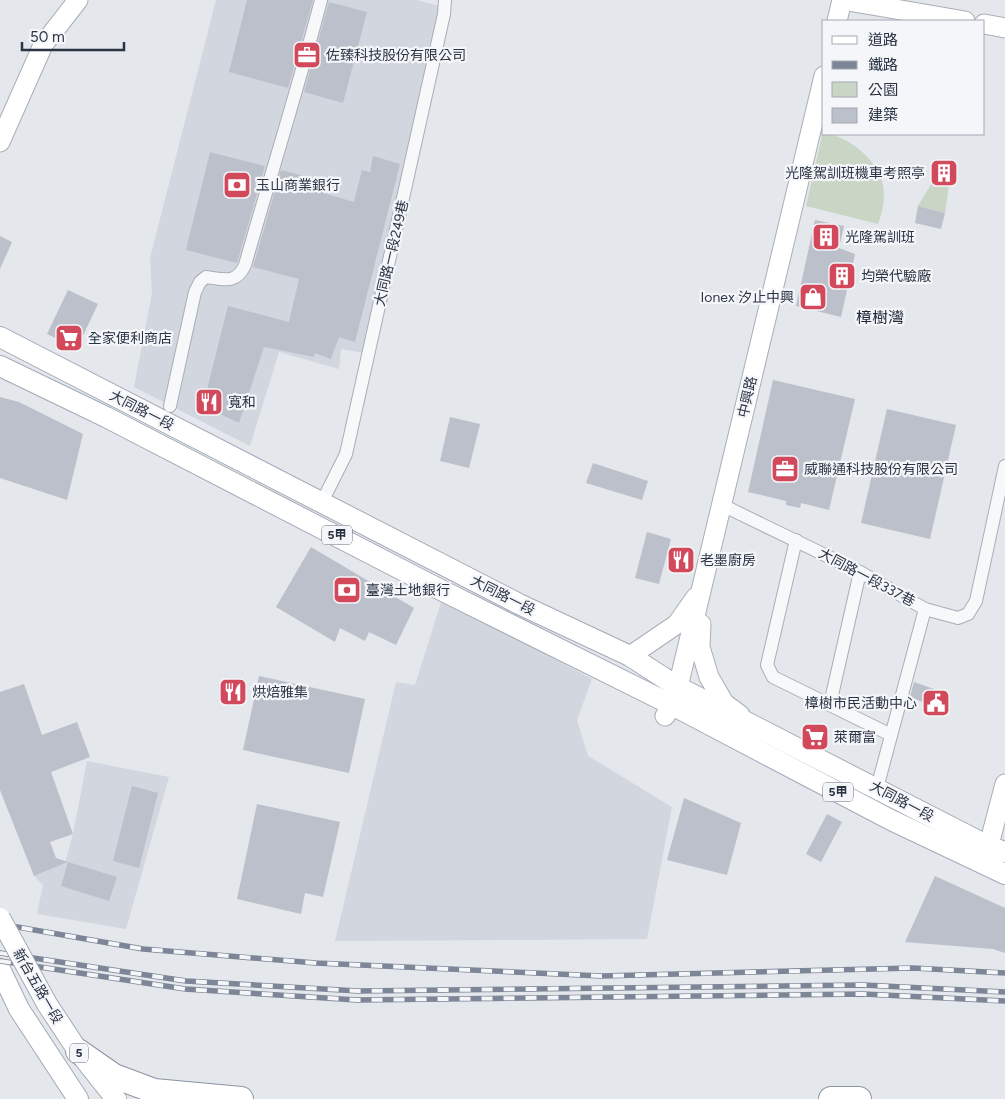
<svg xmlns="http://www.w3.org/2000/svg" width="1005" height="1099" viewBox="0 0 1005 1099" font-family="Figtree,'Noto Sans TC',sans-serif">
	<rect width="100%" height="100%" fill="#e4e7ec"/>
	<g fill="#d2d6de">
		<polygon points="216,0 417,0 442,7 364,353 341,349 339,369 279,352 250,446 134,387 152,293 150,258"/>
		<polygon points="442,599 592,679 577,720 588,756 672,807 647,939 335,941 396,682 415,685"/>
		<polygon points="87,761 169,777 126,929 37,914 43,885 34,876 65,863 73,834"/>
	</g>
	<g fill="#c9d6c5">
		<path d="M823 131 824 134C846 134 876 159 882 181 886 195 883 211 878 224L806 206Z"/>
		<polygon points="933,181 949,185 945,213 918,206"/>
	</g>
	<g fill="#bbc0ca">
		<polygon points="247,0 313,0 288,88 229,72"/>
		<polygon points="329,2 367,12 343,103 304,92"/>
		<polygon points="210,152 265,166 237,263 186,250"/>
		<polygon points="373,156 400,164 355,342 339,337 331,359 315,353 314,357 264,347 239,423 203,406 228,306 289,322 299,279 253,267 281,170 326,182 323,193 354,202 362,170 370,172"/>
		<polygon points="938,162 955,166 949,185 933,181"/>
		<polygon points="918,206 945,213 941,229 915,223"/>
		<polygon points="815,220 844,226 839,248 855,254 841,317 796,306"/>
		<polygon points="0,236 12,242 0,269"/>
		<polygon points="68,290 98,304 77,348 47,334"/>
		<polygon points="773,380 855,399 829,510 801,503 800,508 786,505 786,501 748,492"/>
		<polygon points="0,397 19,402 83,434 67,500 0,478"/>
		<polygon points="887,409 956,425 930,539 861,523"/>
		<polygon points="450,417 480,424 469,468 440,461"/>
		<polygon points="593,463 648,481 642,500 586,483"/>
		<polygon points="647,532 671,539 659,584 635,578"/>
		<polygon points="311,547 414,608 396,645 369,632 365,641 340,628 335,642 276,607"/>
		<polygon points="259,676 365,699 349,773 243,750"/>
		<polygon points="914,682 948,694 945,711 910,697"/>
		<polygon points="24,684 42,735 77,722 90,757 51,772 73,834 50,842 56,858 68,862 34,876 0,790 0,692"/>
		<polygon points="132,786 158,793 139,868 113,861"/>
		<polygon points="684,798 741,823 727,875 667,860"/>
		<polygon points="257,804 340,822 323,897 305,893 301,914 237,899"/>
		<polygon points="827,814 842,822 821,862 806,854"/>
		<polygon points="68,862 117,877 109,901 61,886"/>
		<polygon points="935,876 1005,908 1005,953 993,949 905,942"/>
	</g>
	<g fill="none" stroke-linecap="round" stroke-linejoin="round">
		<defs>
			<g id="street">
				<path d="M170 406 195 292 200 282 206 277C223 279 236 285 245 265 270 177 298 89 321 0"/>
				<polyline points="322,502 346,454 444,14 445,0"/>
				<polyline points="722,505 860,572 925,609 877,788"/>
				<polyline points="796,540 767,665 773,677 891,735"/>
				<polyline points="925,609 958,618 968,614 976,601 1005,466"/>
				<polyline points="830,704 860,572"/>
			</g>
			<g id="secondary">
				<polyline points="842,0 965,21"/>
				<polyline points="837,21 842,0"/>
				<polyline points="984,24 1005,28"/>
				<polyline points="0,142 43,45 78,0"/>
				<polyline points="701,624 700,647 709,677 724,703 740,715"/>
				<polyline points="630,656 677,624 696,597"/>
				<polyline points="665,716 672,705 678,687 824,76"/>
				<polyline points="985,860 1005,784"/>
			</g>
			<g id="primary">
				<polyline points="0,337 519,604 630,656 678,687 988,846 1005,852"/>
				<polyline points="0,366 106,417 435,587 672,705 891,820 1005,874"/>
				<polyline points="0,969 19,1009 78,1099"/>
				<polyline points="47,1004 78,1051 116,1099"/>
			</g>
			<g id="highway">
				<polyline points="78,1051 114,1076 154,1091 241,1099"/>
				<polyline points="831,1099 859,1099"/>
			</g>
		</defs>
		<use href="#street" stroke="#a9aeb7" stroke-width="14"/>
		<use href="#secondary" stroke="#a9aeb7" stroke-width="21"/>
		<use href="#primary" stroke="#a3abb8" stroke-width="22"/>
		<use href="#highway" stroke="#8b94a3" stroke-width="26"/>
		<use href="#street" stroke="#f7f8fa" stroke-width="12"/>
		<use href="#secondary" stroke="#fff" stroke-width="19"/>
		<use href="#primary" stroke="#fff" stroke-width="20"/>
		<use href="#highway" stroke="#fff" stroke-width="24"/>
		<defs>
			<g id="rail">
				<polyline points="0,924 143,949 316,963 601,976 913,968 1005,973"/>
				<polyline points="0,953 186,981 358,991 863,985 1005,992"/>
				<polyline points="0,961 185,989 357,1000 863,994 1005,1001"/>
			</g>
		</defs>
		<use href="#rail" stroke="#7d8696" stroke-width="5.5"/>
		<use href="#rail" stroke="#f4f6f9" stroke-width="4" stroke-dasharray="11" stroke-linecap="butt"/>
		<defs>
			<polyline id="primary-bridge" points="0,918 47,1004"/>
		</defs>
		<use href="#primary-bridge" stroke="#a3abb8" stroke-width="22" stroke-linecap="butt"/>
		<use href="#primary-bridge" stroke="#fff" stroke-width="20"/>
	</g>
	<defs>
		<symbol id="office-square" viewBox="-11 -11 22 22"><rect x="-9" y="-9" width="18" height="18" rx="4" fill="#d1495b" stroke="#f4f6f9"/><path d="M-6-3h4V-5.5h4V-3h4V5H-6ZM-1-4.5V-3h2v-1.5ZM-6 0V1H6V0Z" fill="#fff"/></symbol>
		<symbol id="building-square" viewBox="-11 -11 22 22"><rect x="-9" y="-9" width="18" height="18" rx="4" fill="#d1495b" stroke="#f4f6f9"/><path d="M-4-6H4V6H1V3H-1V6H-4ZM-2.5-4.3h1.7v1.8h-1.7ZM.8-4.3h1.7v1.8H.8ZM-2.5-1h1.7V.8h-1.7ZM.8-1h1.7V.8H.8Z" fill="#fff"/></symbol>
		<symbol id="bank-square" viewBox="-11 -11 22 22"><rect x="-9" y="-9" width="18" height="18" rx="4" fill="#d1495b" stroke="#f4f6f9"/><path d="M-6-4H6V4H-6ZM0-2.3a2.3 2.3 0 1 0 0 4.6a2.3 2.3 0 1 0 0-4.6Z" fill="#fff"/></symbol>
		<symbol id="shop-square" viewBox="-11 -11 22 22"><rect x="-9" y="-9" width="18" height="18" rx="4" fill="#d1495b" stroke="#f4f6f9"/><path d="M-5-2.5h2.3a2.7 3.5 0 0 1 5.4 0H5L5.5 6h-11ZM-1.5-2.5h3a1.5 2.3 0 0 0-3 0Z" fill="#fff"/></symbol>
		<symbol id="supermarket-square" viewBox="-11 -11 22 22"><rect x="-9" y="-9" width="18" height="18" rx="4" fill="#d1495b" stroke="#f4f6f9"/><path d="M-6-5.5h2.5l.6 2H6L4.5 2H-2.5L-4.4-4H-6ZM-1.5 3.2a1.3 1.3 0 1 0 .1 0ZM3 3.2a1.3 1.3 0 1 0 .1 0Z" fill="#fff"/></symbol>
		<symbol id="restaurant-square" viewBox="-11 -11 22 22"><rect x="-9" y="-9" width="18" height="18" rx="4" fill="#d1495b" stroke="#f4f6f9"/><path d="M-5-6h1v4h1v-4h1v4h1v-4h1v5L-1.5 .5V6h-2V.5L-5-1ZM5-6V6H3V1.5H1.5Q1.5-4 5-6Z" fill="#fff"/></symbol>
		<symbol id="civic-square" viewBox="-11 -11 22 22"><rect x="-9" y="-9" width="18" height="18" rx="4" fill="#d1495b" stroke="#f4f6f9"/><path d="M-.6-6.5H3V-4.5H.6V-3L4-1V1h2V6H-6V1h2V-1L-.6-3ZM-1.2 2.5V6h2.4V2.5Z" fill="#fff"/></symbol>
	</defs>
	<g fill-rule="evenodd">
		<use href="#office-square" x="291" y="39" width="32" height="32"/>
		<use href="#building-square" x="928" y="157" width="32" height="32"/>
		<use href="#bank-square" x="221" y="169" width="32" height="32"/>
		<use href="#building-square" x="810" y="221" width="32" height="32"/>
		<use href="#building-square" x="826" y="260" width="32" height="32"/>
		<use href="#shop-square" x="797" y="281" width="32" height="32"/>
		<use href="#supermarket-square" x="53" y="322" width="32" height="32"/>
		<use href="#restaurant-square" x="193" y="386" width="32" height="32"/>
		<use href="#office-square" x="769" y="453" width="32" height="32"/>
		<use href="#restaurant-square" x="665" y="544" width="32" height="32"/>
		<use href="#bank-square" x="331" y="574" width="32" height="32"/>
		<use href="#restaurant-square" x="217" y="676" width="32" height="32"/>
		<use href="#civic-square" x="920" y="687" width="32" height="32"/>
		<use href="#supermarket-square" x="799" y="721" width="32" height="32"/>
	</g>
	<g text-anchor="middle" stroke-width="4.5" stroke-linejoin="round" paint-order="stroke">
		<g fill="#f4f6f9" stroke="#676e7b" stroke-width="1">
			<rect x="322" y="525.5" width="30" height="19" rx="4"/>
			<rect x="823" y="782.5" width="30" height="19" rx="4"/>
			<rect x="70" y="1043.5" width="18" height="19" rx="4"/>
		</g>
		<g font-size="12" font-weight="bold" fill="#2b3445">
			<text x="337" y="539">5甲</text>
			<text x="838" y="796">5甲</text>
			<text x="79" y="1057">5</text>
		</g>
		<g font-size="14" fill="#2b3445" stroke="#f4f6f9" text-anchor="start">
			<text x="326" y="60">佐臻科技股份有限公司</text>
			<text x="925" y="178" text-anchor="end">光隆駕訓班機車考照亭</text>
			<text x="256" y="190">玉山商業銀行</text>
			<text x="845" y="242">光隆駕訓班</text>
			<text x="861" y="281">均榮代驗廠</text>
			<text x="794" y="302" text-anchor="end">Ionex 汐止中興</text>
			<text x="88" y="343">全家便利商店</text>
			<text x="228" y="407">寬和</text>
			<text x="804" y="474">威聯通科技股份有限公司</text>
			<text x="700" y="565">老墨廚房</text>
			<text x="366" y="595">臺灣土地銀行</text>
			<text x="252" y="697">烘焙雅集</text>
			<text x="917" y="708" text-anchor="end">樟樹市民活動中心</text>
			<text x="834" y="742">萊爾富</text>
		</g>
		<g font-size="14" fill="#2b3445" stroke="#f4f6f9">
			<text transform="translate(391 253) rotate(-77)" y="5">大同路一段249巷</text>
			<text transform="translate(747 397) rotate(-77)" y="5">中興路</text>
			<text transform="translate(142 410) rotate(27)" y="5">大同路一段</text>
			<text transform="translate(867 577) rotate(28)" y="5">大同路一段337巷</text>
			<text transform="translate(503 595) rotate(27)" y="5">大同路一段</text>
			<text transform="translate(902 801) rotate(28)" y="5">大同路一段</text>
			<text transform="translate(38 986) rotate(60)" y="5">新台五路一段</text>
		</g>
		<g font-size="16" fill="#1d2536" stroke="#f4f6f9">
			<text x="880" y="323">樟樹灣</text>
		</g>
	</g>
	<rect x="822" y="20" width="162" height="115" fill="#f4f6f9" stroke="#a4a8b1"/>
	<rect x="832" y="36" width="25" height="8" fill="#ffffff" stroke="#a4a8b1"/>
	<text x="868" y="45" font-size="15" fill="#2b3445">道路</text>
	<rect x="832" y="61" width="25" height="8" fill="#7d8696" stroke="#a4a8b1"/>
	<text x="868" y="70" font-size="15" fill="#2b3445">鐵路</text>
	<rect x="832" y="82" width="25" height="15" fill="#c9d6c5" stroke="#a4a8b1"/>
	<text x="868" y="95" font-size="15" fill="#2b3445">公園</text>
	<rect x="832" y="108" width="25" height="15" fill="#bbc0ca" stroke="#a4a8b1"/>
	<text x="868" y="120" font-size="15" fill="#2b3445">建築</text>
	<path d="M22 42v8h102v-8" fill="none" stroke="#2b3445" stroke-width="2.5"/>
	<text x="30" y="42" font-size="15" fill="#2b3445" stroke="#f4f6f9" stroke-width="4" paint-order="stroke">50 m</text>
</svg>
